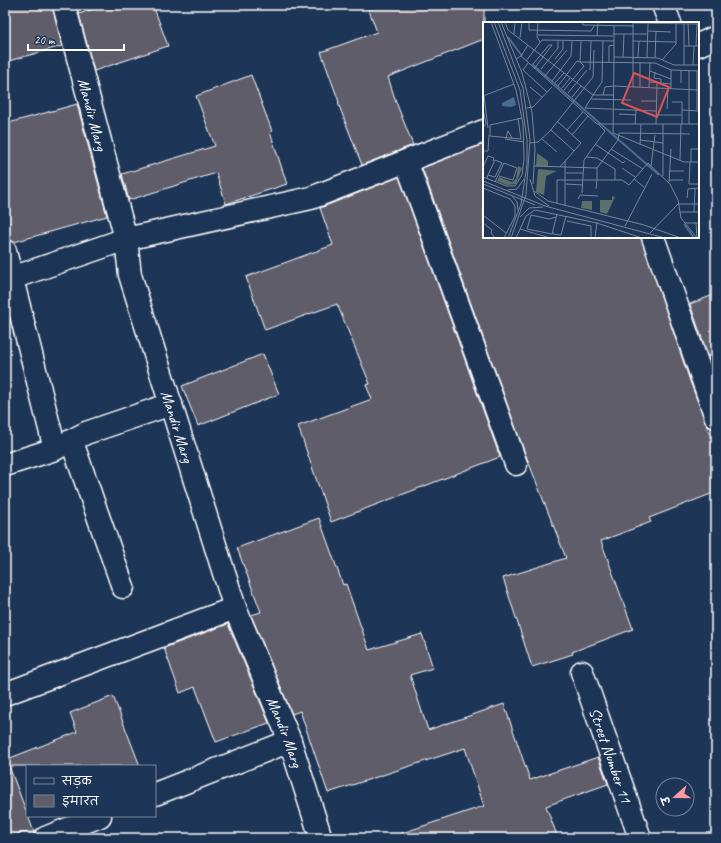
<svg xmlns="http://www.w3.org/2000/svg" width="721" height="843" viewBox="0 0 721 843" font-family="Caveat,'Playpen Sans Deva',sans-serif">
	<rect width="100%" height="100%" fill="#1d3557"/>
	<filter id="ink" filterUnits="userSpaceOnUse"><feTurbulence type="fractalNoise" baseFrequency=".025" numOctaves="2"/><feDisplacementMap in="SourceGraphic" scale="8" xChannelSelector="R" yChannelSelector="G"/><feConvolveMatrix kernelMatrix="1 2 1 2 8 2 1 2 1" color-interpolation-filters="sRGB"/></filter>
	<g filter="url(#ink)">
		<g fill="#605d6b" stroke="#fff">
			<polygon points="5,5 52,5 62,46 5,62"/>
			<polygon points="104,5 153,5 168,46 94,71 79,14"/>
			<polygon points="367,5 484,5 484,39 388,77 396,102 413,145 362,165 338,103 339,102 321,52 377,32"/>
			<polygon points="251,75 272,131 270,132 287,184 226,204 216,173 129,200 122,174 215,146 196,96"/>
			<polygon points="77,104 107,216 14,242 9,239 5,226 5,124"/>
			<polygon points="484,144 484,237 641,237 691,384 716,449 716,492 649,518 651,522 601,541 633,629 572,652 573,654 532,667 503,578 566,558 523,448 422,168"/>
			<polygon points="399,177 500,457 331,522 298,426 372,399 366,385 370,384 337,304 265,330 246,277 333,245 320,208"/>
			<polygon points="716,294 716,371 714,372 690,304"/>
			<polygon points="263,354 279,394 198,426 182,386"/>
			<polygon points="319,518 343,585 346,584 369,650 422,634 433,668 410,675 428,730 504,704 530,780 598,757 608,784 546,806 558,838 403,838 402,833 484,806 465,748 328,793 300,711 292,714 251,615 261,612 237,548"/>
			<polygon points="228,624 269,723 216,742 195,687 180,693 164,648"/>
			<polygon points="113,696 140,766 9,766 34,832 22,833 5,838 5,760 77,732 70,713"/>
		</g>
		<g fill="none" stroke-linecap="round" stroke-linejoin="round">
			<defs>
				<g id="street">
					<path id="s1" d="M64 5 126 239 130 275 235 608 290 741 321 838"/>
					<polyline points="663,5 670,23"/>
					<polyline points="698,45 716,37"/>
					<polyline points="406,161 516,464"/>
					<polyline points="653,237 716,417"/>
					<polyline points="5,251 55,449"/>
					<polyline points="12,278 126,239 311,198 484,131"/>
					<polyline points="72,442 123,587"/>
					<polyline points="5,465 55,449 86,433 171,404"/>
					<path id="s2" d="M582 672 640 838"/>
					<polyline points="5,694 235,608"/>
					<polyline points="155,794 290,741"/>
					<polyline points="45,838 100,816"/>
				</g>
			</defs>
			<use href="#street" stroke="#fff" stroke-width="25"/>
			<use href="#street" stroke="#1d3557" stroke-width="22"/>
		</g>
	</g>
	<g text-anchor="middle" stroke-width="3" stroke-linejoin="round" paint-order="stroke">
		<g font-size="16" fill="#fff" stroke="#1d3557">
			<text dy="6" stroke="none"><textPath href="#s1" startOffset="113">Mandir Marg</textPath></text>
			<text dy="6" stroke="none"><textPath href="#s1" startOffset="437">Mandir Marg</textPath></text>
			<text dy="6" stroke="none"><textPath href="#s1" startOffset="761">Mandir Marg</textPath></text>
			<text dy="6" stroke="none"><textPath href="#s2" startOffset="88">Street Number 11</textPath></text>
		</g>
	</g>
	<g transform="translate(483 22)">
		<rect width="216" height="216" fill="#1d3557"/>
		<path d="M54 131 65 139V144H53ZM35 144 39 146 33 162 24 163 14 159 16 155 29 160 33 157ZM55 147 74 149 63 154 61 173 53 170ZM129 174 132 175 124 192 117 190V178H129ZM99 179H109V188L98 186Z" fill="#5b706b"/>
		<path d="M31 75 33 83 28 85 19 84V81Z" fill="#4c6b91"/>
		<path fill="none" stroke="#4c6b91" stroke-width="2" d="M25 15 39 34M49 42 176 153M201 202 211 216"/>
		<path fill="none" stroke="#77869a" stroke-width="1" d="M11 0 37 68 44 118V143L38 182 25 216M15 0 40 66 47 118 43 173 28 216M18 0 39 51 49 90 52 128 50 162M22 0 25 8 110 73 102 86 173 89M46 0V8L108 9 111 4M55 0 54 15 57 20M99 0 100 3 150 4M150 1 216 2M205 1 206 24M201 2V43M131 4V35L175 36 191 43H216M165 9 188 10M31 12 32 0M130 12H165M55 13 130 14M114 14 115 0M37 16 39 0M98 19 97 40 172 41 188 48 216 49M120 19 119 60 110 73H130M150 19 193 20M201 24H216M213 24 214 2M38 34 45 23M131 35 130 111 201 140H216M140 35 141 12M155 35 156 19M164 36 165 2M172 36 173 9M33 37 38 34 114 102H216M72 37 80 27V18M179 38 193 22V2M43 39 59 18 131 19M126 40V24L131 23M45 41 40 48 64 70M50 42 66 23H69L51 47M210 43 211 24M58 47 75 26V18M107 48 108 19M167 49 188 57M172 50 171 56 178 57V61M61 55 84 28M69 59 88 34 89 19M167 60 188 62M72 61 81 51M198 61V48M75 64 94 39 97 40 101 44 81 68M47 65 59 75M150 65V1M157 65V40M166 65 167 41M79 66 87 56M188 67V48M85 71 104 48M120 73 122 65 130 64 216 68M0 74 31 62M1 74 5 106M89 75 98 64M108 77 148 78M158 79H173M189 80H199V102M44 86 50 85 69 65M0 87 3 102 0 106M184 87 185 67M199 88 216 89M214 88V49M136 92 153 93M173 93H198M35 96 38 117 7 114V103L39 96M75 100 84 108M152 102 153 88M173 102 174 61M206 102V49M68 108 91 129M89 113 105 94M23 116 25 109 29 116M22 117 41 120M59 117 74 130M157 118 180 121M47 121 55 120 67 109 110 55 111 28M112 122 140 141 142 139M157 123 158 102M128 127 160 147M0 129H5L6 113M103 135 114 136 132 147V158M197 138 198 102M82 139V183M207 140 206 162H216M208 140V127H216M51 144 114 146V158H139L146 163 165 141 187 162 195 178 198 196 214 216M168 144 172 113M0 145 5 134 11 136 10 139M77 145 98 121 84 108 100 90M114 146 135 118 136 111 207 112M139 146 152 155M186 149H201M83 151H100M180 154V102M0 155 24 164H32L39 153 41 137 40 102 33 68 8 0M4 156 5 153 12 138 19 141 12 155 5 153M47 157 52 174 66 184M151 157 161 165M186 158H200M0 159 62 184 182 216M12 160 21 141 34 146 30 158 16 154M186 160 188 127M0 162 52 183M83 162 99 163M0 166 27 177 32 184V194L21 216M25 168 34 167 41 157M51 169 65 179 161 203 198 216M99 171 101 138 122 109 115 102M29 174 34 180 35 188M204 176 205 167 216 166V140M95 177 97 173 115 174M74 181V158H114L113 167M196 182H216M197 190H216M211 190 212 167M0 193 23 211M37 195 46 186 60 185M73 195 66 197 48 193 44 207 69 212 74 192M84 199 108 204V216M0 201 9 208 8 211 12 216M202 201H216M213 201 214 216M142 204 169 152M37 207 67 216M70 210V212L78 213 83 194M167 211 196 181M33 216 43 194 52 188 114 201 159 216M112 216 114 200"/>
		<path fill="#de5353" fill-opacity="0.15" stroke="#de5353" stroke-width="2" d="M151 51 186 65 174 95 139 81Z"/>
		<rect width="216" height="216" fill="none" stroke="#fff" stroke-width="2"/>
	</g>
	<rect width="721" height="843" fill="none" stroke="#1d3557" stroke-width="20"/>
	<rect x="10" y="10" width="701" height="823" fill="none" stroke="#fff" stroke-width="1.5" filter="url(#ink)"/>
	<rect x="26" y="765" width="130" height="52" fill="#1d3557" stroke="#77869a"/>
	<rect x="34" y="778" width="20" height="6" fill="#1d3557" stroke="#77869a"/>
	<text x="62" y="785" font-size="12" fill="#ffffff">सड़क</text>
	<rect x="34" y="795" width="20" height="12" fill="#605d6b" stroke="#77869a"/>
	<text x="62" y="805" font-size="12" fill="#ffffff">इमारत</text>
	<g transform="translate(675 797) rotate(249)"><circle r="19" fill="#1d3557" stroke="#77869a"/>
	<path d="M0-3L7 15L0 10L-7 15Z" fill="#ff9aa2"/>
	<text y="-6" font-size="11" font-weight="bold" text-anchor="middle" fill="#ffffff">उ</text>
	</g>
	<path d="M28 44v6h96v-6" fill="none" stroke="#ffffff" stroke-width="2"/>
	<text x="34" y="44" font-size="12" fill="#ffffff" stroke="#1d3557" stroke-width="3" paint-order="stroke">20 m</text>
</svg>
